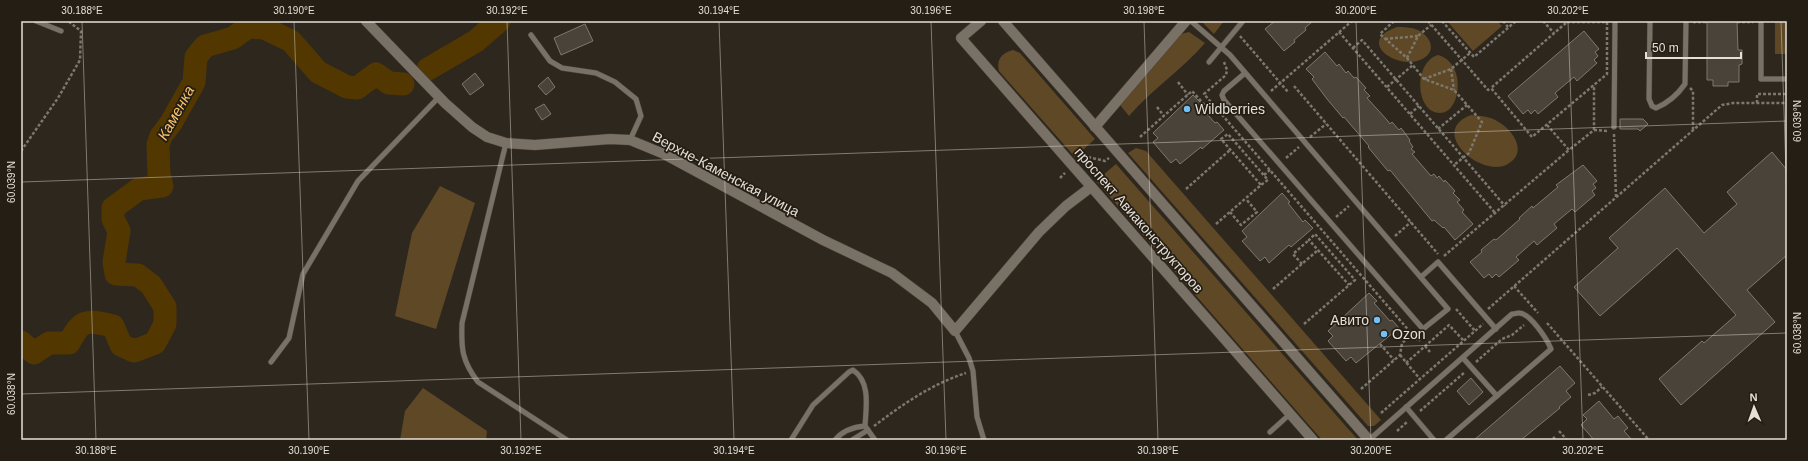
<svg xmlns="http://www.w3.org/2000/svg" width="1808" height="461" viewBox="0 0 1808 461" font-family="Arial,sans-serif">
	<rect width="100%" height="100%" fill="#2e271e"/>
	<g fill="#5e4825">
		<polygon points="1201,21 1224,21 1214,34"/>
		<polygon points="1447,21 1497,21 1502,26 1473,51"/>
		<rect x="1775" y="21" width="12" height="33"/>
		<path d="M1397 27C1404 27 1411 27 1418 30 1430 36 1437 50 1424 58 1401 73 1353 42 1397 27Z"/>
		<path d="M1189 32 1205 43C1182 70 1152 89 1129 116L1120 105 1181 34Z"/>
		<path d="M1013 50 1020 53 1095 139 1075 157 999 71C996 59 1002 53 1013 50Z"/>
		<path d="M1438 55C1467 63 1461 113 1440 113 1415 113 1413 62 1438 55Z"/>
		<path d="M1471 115C1480 116 1489 116 1497 121 1514 130 1529 154 1506 165 1479 177 1428 131 1471 115Z"/>
		<polygon points="1136,148 1146,151 1381,420 1374,426 1368,426 1128,153"/>
		<polygon points="1116,164 1358,440 1322,440 1096,181"/>
		<polygon points="440,186 475,203 436,329 395,316 412,233"/>
		<polygon points="423,388 487,431 486,440 400,440 405,411"/>
	</g>
	<g fill="none" stroke-linecap="round" stroke-linejoin="round">
		<g stroke="#523701" stroke-width="23">
			<polyline points="428,69 476,41 499,21"/>
			<path d="M21 342 34 353 49 343H69C82 318 87 320 113 326L121 345 134 351 155 343 165 324V307L151 285 138 275 116 274 114 262 119 231 113 219V208L139 189 162 186 159 174 158 145 161 136 171 123 194 82 196 57 205 46 233 38 248 27 264 28 291 41 318 72 347 87 357 88 376 74 389 83 403 84"/>
		</g>
	</g>
	<g fill="#4a4339" stroke="#80786d">
		<polygon points="1275,21 1313,21 1305,28 1306,30 1294,40 1295,42 1284,51 1265,29"/>
		<polygon points="1707,21 1737,21 1738,50 1742,50 1742,64 1739,65 1739,82 1728,82 1728,86 1713,86 1713,80 1707,80"/>
		<polygon points="585,24 593,41 561,55 554,38"/>
		<polygon points="1584,31 1599,49 1595,52 1598,56 1594,60 1597,63 1577,81 1574,77 1555,93 1558,97 1538,114 1535,110 1531,114 1528,110 1523,114 1508,96"/>
		<polygon points="1325,52 1337,66 1339,64 1346,73 1348,71 1354,78 1356,77 1366,88 1364,90 1370,96 1367,98 1387,120 1390,124 1392,122 1399,130 1401,128 1410,140 1409,141 1413,147 1411,149 1415,152 1412,154 1431,176 1434,174 1437,178 1439,176 1444,182 1445,180 1455,191 1453,193 1460,200 1457,202 1464,210 1462,212 1473,224 1455,240 1444,227 1443,228 1434,220 1432,221 1390,170 1388,171 1368,147 1369,146 1344,117 1343,118 1327,99 1312,79 1314,77 1306,69"/>
		<polygon points="475,73 484,85 470,95 462,84"/>
		<polygon points="548,77 555,87 546,95 538,86"/>
		<polygon points="1193,95 1201,103 1199,105 1215,123 1217,122 1224,130 1202,149 1201,147 1180,164 1176,159 1171,163 1153,142 1158,138 1153,133"/>
		<polygon points="544,104 551,114 542,120 535,109"/>
		<polygon points="1620,119 1643,119 1648,124 1640,131 1638,129 1620,129"/>
		<polygon points="1772,152 1787,170 1787,255 1747,290 1775,322 1681,405 1659,379 1702,341 1704,343 1736,315 1677,248 1600,316 1574,287 1618,248 1609,238 1665,188 1704,233 1737,204 1727,192"/>
		<polygon points="1583,165 1597,181 1593,184 1596,188 1592,191 1595,195 1575,212 1572,209 1554,224 1557,228 1537,245 1534,241 1516,257 1519,260 1499,277 1496,274 1492,278 1489,274 1484,278 1470,262 1482,252 1481,250 1494,239 1496,240 1520,219 1519,218 1532,206 1533,208 1558,187 1556,185"/>
		<polygon points="1282,193 1290,202 1288,203 1303,222 1305,220 1313,228 1291,247 1289,245 1269,263 1265,257 1260,261 1242,241 1247,237 1242,231"/>
		<polygon points="1369,293 1377,301 1374,303 1390,321 1392,320 1399,328 1356,363 1351,357 1346,361 1328,341 1333,336 1328,331"/>
		<polygon points="1560,366 1575,383 1566,391 1571,397 1559,407 1560,408 1521,440 1474,440"/>
		<polygon points="1471,378 1483,392 1469,405 1457,391"/>
		<polygon points="1599,401 1614,419 1618,416 1628,428 1624,431 1632,440 1594,440 1581,425 1587,419 1583,415"/>
	</g>
	<g fill="none" stroke-linecap="round" stroke-linejoin="round">
		<defs>
			<g id="service">
				<polyline points="36,21 61,31"/>
				<polyline points="1191,21 1230,55 1448,309 1423,329 1224,100 1222,95 1224,91 1245,73"/>
				<path d="M1650 21 1649 99 1652 106 1656 108C1668 103 1678 94 1685 84L1686 21"/>
				<polyline points="1761,21 1761,79 1787,79"/>
				<polyline points="531,35 550,61 562,68 596,73 615,82 636,99 641,116 630,140"/>
				<polyline points="1209,62 1243,21"/>
				<polyline points="1614,127 1615,21"/>
				<path d="M506 143 462 323C461 349 462 361 478 382L567 440"/>
				<polyline points="1421,277 1438,262 1496,329"/>
				<polyline points="955,331 969,358 973,371 977,417 984,440"/>
				<polyline points="1463,358 1497,396"/>
				<polyline points="271,362 289,338 303,274 358,181 439,97"/>
				<polyline points="1406,407 1434,440"/>
				<polyline points="1270,432 1290,414"/>
				<path d="M791 440 813 405 849 372 853 370C871 382 866 408 865 426"/>
				<path d="M835 440C843 430 853 427 865 426L875 440"/>
				<polyline points="852,440 868,430"/>
				<path d="M1369 440 1512 314C1515 314 1517 313 1519 313 1530 313 1547 339 1551 349L1446 440"/>
			</g>
			<g id="minor">
				<polyline points="366,21 445,103 472,127 487,137 506,143 535,145 610,139 630,140 664,154 823,240 892,273 932,303 955,331 1039,232 1066,206 1091,187"/>
				<polyline points="981,21 961,38 1313,440"/>
				<polyline points="1003,21 1369,440"/>
				<polyline points="1095,127 1186,21"/>
			</g>
		</defs>
		<use href="#service" stroke="#474239" stroke-width="6"/>
		<use href="#minor" stroke="#474239" stroke-width="11"/>
		<g stroke="#7d786f" stroke-width="2.5" stroke-dasharray="3 2" stroke-linecap="butt">
			<polyline points="1394,21 1380,34 1381,35 1407,58 1424,79 1454,90 1482,122 1469,153 1454,165"/>
			<polyline points="1428,21 1488,90 1491,88"/>
			<polyline points="1442,21 1474,57 1516,21"/>
			<polyline points="1503,21 1508,27"/>
			<polyline points="1543,21 1554,33"/>
			<polygon points="1567,22 1607,22 1607,74 1532,137 1491,88"/>
			<polyline points="1693,22 1707,22"/>
			<polyline points="1737,22 1753,22"/>
			<polyline points="1339,32 1496,214"/>
			<polyline points="1240,36 1288,92"/>
			<polyline points="1385,39 1418,36"/>
			<polyline points="1353,48 1362,40 1505,206"/>
			<polyline points="1407,58 1418,36 1431,25"/>
			<polyline points="1224,62 1227,70 1226,75 1204,94 1418,341 1423,337"/>
			<polyline points="1451,69 1454,90"/>
			<polyline points="1424,79 1451,69 1470,53"/>
			<polyline points="1178,82 1188,95"/>
			<polyline points="1294,86 1438,254"/>
			<polyline points="1387,87 1413,65"/>
			<polyline points="1690,88 1693,91 1693,130"/>
			<polyline points="1271,91 1352,21"/>
			<polyline points="1757,103 1757,94 1787,94"/>
			<polyline points="1157,107 1164,116"/>
			<polyline points="1410,114 1419,106"/>
			<polyline points="1547,125 1569,150 1594,130 1594,85"/>
			<polyline points="1438,129 1467,105"/>
			<polyline points="1594,130 1608,131"/>
			<polyline points="1614,134 1616,197"/>
			<polyline points="1140,137 1192,91 1210,111 1215,107"/>
			<polyline points="1310,137 1326,124"/>
			<polyline points="21,151 58,98 80,60 81,31 68,21"/>
			<polyline points="1286,158 1299,147"/>
			<polyline points="1080,160 1084,156 1105,161 1109,158"/>
			<polyline points="1264,175 1271,169"/>
			<polyline points="1060,178 1065,173"/>
			<polyline points="1186,189 1230,150"/>
			<polyline points="1230,212 1241,225 1257,212 1246,199"/>
			<polyline points="1336,217 1349,206"/>
			<polyline points="1216,224 1261,185 1268,180 1228,134 1221,139 1261,185"/>
			<polyline points="1395,236 1411,222"/>
			<polyline points="1444,256 1569,150"/>
			<polyline points="1302,264 1293,254 1309,240"/>
			<polyline points="1514,286 1538,313"/>
			<polyline points="1273,289 1318,250"/>
			<polyline points="1456,309 1475,331"/>
			<polyline points="1488,309 1722,105 1733,103 1787,103"/>
			<polyline points="1547,323 1649,440"/>
			<polyline points="1304,324 1355,280 1315,234 1309,240 1349,285"/>
			<polyline points="1380,344 1394,360"/>
			<polyline points="1425,346 1430,352"/>
			<polyline points="1400,355 1420,379"/>
			<polyline points="1476,362 1502,339 1512,335 1524,325"/>
			<polyline points="1406,363 1449,325 1464,341"/>
			<polyline points="1361,389 1400,355 1402,343 1412,334"/>
			<polyline points="1588,395 1595,393 1602,387"/>
			<polyline points="1420,411 1465,372"/>
			<polyline points="1381,413 1483,324"/>
			<path d="M874 426C903 404 932 384 966 373"/>
			<polyline points="1397,431 1407,422"/>
			<polyline points="1559,431 1567,440"/>
			<polyline points="1553,437 1556,440"/>
		</g>
		<use href="#service" stroke="#797166" stroke-width="5"/>
		<use href="#minor" stroke="#797166" stroke-width="10"/>
	</g>
	<path fill="none" stroke="#e4e0d9" stroke-width="1" stroke-opacity="0.45" d="M82 21 96 440M294 21 309 440M507 21 521 440M719 21 734 440M931 21 946 440M1144 21 1158 440M1356 21 1371 440M1568 21 1583 440M1781 21 1787 201M21 182 1787 121M21 394 1787 333"/>
	<g fill="#74c0f6" stroke="#241e14" stroke-width="1.5">
		<circle cx="1187" cy="109" r="4"/>
		<circle cx="1377" cy="320" r="4"/>
		<circle cx="1384" cy="334" r="4"/>
	</g>
	<g text-anchor="middle" stroke-width="3.5" stroke-linejoin="round" paint-order="stroke">
		<g font-size="14" fill="#e4e0d9" stroke="#241e14" text-anchor="start">
			<text x="1195" y="114">Wildberries</text>
			<text x="1369" y="325" text-anchor="end">Авито</text>
			<text x="1392" y="339">Ozon</text>
		</g>
		<g font-size="14" fill="#e4e0d9" stroke="#241e14">
			<text transform="translate(726 174) rotate(28)" y="5">Верхне-Каменская улица</text>
			<text transform="translate(1139 220) rotate(49)" y="5">проспект Авиаконструкторов</text>
		</g>
		<g font-size="15" font-style="italic" fill="#fcc46d" stroke="#241e14">
			<text transform="translate(176 113) rotate(-61)" y="5">Каменка</text>
		</g>
	</g>
	<rect width="1808" height="461" fill="none" stroke="#241e14" stroke-width="44"/>
	<g transform="translate(1754 407) rotate(358)" stroke="#241e14" stroke-width="3" paint-order="stroke">
	<path d="M0-3L7 15L0 10L-7 15Z" fill="#e4e0d9"/>
	<text y="-6" font-size="11" font-weight="bold" text-anchor="middle" fill="#e4e0d9">N</text>
	</g>
	<path d="M1646 52v6h95v-6" fill="none" stroke="#e4e0d9" stroke-width="2"/>
	<text x="1652" y="52" font-size="12" fill="#e4e0d9" stroke="#241e14" stroke-width="3" paint-order="stroke">50 m</text>
	<rect x="22" y="22" width="1764" height="417" fill="none" stroke="#e4e0d9" stroke-width="1.5"/>
	<g font-size="10" text-anchor="middle" fill="#e4e0d9">
		<text x="82" y="14">30.188°E</text>
		<text x="294" y="14">30.190°E</text>
		<text x="507" y="14">30.192°E</text>
		<text x="719" y="14">30.194°E</text>
		<text x="931" y="14">30.196°E</text>
		<text x="1144" y="14">30.198°E</text>
		<text x="1356" y="14">30.200°E</text>
		<text x="1568" y="14">30.202°E</text>
		<text transform="translate(1797 121) rotate(-90)" y="4">60.039°N</text>
		<text transform="translate(11 182) rotate(-90)" y="4">60.039°N</text>
		<text transform="translate(1797 333) rotate(-90)" y="4">60.038°N</text>
		<text transform="translate(11 394) rotate(-90)" y="4">60.038°N</text>
		<text x="96" y="454">30.188°E</text>
		<text x="309" y="454">30.190°E</text>
		<text x="521" y="454">30.192°E</text>
		<text x="734" y="454">30.194°E</text>
		<text x="946" y="454">30.196°E</text>
		<text x="1158" y="454">30.198°E</text>
		<text x="1371" y="454">30.200°E</text>
		<text x="1583" y="454">30.202°E</text>
	</g>
</svg>
